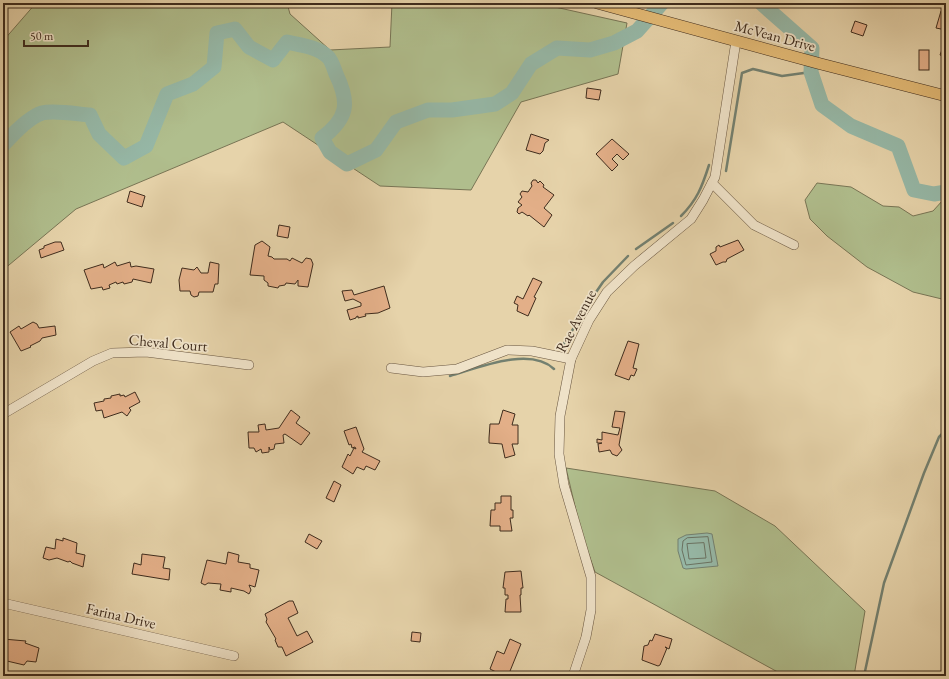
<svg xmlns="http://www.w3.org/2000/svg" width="949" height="679" viewBox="0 0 949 679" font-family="'EB Garamond',serif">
	<rect width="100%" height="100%" fill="#e6d3aa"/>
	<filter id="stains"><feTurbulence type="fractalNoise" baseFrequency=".005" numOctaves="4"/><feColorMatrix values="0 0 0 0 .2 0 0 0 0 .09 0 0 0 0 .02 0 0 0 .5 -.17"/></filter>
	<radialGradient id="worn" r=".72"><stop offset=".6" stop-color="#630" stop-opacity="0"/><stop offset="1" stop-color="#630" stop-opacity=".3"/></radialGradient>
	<g fill="#b0be8d" stroke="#787555">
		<polygon points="36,3 287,3 290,14 330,50 390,47 392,3 537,3 627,23 618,74 521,102 471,190 380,186 283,122 76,209 3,270 3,41"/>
		<polygon points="817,183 851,187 883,206 899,207 913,216 933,211 943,200 946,201 946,300 913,292 867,267 827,236 810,219 805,200"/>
		<polygon points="566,468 715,491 775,526 865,611 854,676 785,676 595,572 581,532"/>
	</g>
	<polygon fill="#96b8a7" stroke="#738070" points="707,533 712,534 718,566 686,569 683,568 678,551 678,539 686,535"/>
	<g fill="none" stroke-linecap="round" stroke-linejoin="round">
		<g stroke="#6a7262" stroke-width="1">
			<polygon points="708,537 712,562 686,565 682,550 683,541 687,538"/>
			<polygon points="704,543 706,558 689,559 687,544"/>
		</g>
		<g stroke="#738070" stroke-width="2.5">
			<polyline points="726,171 742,73 753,69 782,76 811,72"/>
			<path d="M681 216C697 200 702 187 709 165"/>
			<polyline points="636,249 673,223"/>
			<polyline points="592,298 603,282 628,256"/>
			<polyline points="563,345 587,307"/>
			<path d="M450 376C478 368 530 346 554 369"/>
			<polyline points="864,676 884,583 924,473 939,437 946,430"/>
		</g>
		<g stroke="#96b8a7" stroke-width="15">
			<polyline points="761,3 812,48 811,72 822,105 851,126 898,146 914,190 934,194 946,192"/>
			<path d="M3 145C12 135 29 117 42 113 54 110 77 114 90 115L99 134 124 158 146 146 167 94 193 84 214 67 217 33 235 29 249 47 273 60 287 42C301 45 318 47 328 57 332 61 334 69 336 74 350 103 348 118 322 138L330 152 347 164 376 150 396 122 428 110H452L495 104 512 93 531 64 557 48 590 50 614 43 637 31 662 3"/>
		</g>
	</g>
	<g fill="#e3af88" stroke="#3f2c1d">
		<polygon points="941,11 946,13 946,30 936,28"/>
		<polygon points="855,21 867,25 863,36 851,32"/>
		<polygon points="946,39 946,57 940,55"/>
		<rect x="919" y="50" width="10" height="20"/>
		<polygon points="587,88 601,90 599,100 586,98"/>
		<polygon points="531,134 549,140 545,143 543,151 540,154 526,150"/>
		<polygon points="612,139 629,154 623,160 617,154 612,159 618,165 612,171 596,154"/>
		<polygon points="533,180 536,180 538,183 540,181 544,185 543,187 554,195 544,208 552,215 544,227 529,215 528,216 522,212 519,214 517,212 518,208 522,205 518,202 522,197 520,194 522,191 528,192 532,186 531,183"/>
		<polygon points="130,191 145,196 142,207 127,202"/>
		<polygon points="279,225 290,227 288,238 277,236"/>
		<polygon points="738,240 744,250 727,259 726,262 723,262 716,265 710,254 716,251 716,247 719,245 720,247"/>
		<polygon points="262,241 270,247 268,256 272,257 274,259 287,259 290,261 292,258 302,263 306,258 311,259 313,264 308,287 298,286 298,280 295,284 286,283 285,285 279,286 278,288 268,286 268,283 264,280 264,276 250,275 255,245"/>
		<polygon points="55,242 61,242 64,250 41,258 39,250 44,248 44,246"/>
		<polygon points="115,262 117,266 130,262 131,267 136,266 154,269 151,283 133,279 132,282 124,284 123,282 117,284 116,282 109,285 110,288 103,290 102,287 91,289 84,270 103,264 104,268"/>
		<polygon points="210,262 219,264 218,284 215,284 213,292 199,292 198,296 194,297 191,295 190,291 180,291 179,280 182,268 194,270 197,267 201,273 208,273"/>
		<polygon points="533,278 542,282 534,297 536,298 528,316 517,311 518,305 514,303 517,296 523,299"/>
		<polygon points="384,286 390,308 378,313 365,314 366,316 358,318 358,316 356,317 356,318 350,320 347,310 361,306 361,303 353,299 345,301 342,291 352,290 354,295"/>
		<polygon points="33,322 37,324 39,328 55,326 56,335 42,338 40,341 30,346 31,347 21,351 10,332 19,326 21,329"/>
		<polygon points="628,341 639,344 633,368 637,369 634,376 631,375 629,380 615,375"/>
		<polygon points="135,392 140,402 129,408 131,410 127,416 122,412 104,418 102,410 96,411 94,403 104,401 104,399 111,398 111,396 120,394 120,396 124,395 125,397"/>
		<polygon points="291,410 300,417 296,423 310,433 301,445 285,434 283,435 284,443 275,444 274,449 270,450 269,447 269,452 262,453 261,449 256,452 254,448 249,448 248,432 259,432 258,425 265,424 266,430 279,428"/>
		<polygon points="503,410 515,414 512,425 518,425 518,444 512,444 515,455 505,458 502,444 489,443 489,438 490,424 499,424"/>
		<polygon points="615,411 625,412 619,445 622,450 617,456 612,454 610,450 599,452 598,444 602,443 597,443 597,439 602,440 602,432 618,435 620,428 612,427"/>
		<polygon points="356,427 364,449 362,452 380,461 375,470 366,466 364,470 357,467 353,474 342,467 348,454 350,456 354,448 356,449 355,447 352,448 351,444 349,445 344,431"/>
		<polygon points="334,481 341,485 334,502 326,498"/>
		<polygon points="501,496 511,496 511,510 513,510 513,518 510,518 512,531 500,531 500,526 490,526 491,510 495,510 495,503 501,503"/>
		<polygon points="309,534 322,541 317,549 305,542"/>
		<polygon points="63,538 77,543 76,553 85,555 83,567 72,563 70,561 68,562 57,558 49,560 43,558 46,547 55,549 56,539 63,541"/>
		<polygon points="228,552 239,555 238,562 250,564 250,568 259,570 255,587 249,585 251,590 249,594 244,591 231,588 231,592 220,590 221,584 208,583 205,585 201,583 207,560 226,564"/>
		<polygon points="142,554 165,557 163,568 170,569 169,580 132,574 134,563 141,565"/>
		<polygon points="521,571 523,588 521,588 521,595 520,595 521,612 505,612 506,599 508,599 508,595 505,595 505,588 503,588 505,572"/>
		<polygon points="289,601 293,601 298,613 288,618 297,636 307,631 313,642 286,656 282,647 278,647 275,640 276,639 266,622 267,619 265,614"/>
		<polygon points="412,632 421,633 420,642 411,641"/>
		<polygon points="655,634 672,639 669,649 665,647 667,648 660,665 658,666 642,660 644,646 648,645 650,640 652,641"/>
		<polygon points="3,639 26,641 25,643 39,648 36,662 27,661 24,665 7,661 3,657"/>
		<polygon points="510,639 521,644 508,676 494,676 496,672 490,669 497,651 504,654"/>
	</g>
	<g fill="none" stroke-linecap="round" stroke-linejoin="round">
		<defs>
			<g id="minor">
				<polyline points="712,183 754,225 794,245"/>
				<polyline points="391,368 423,372 457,369 507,350 532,351 571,359"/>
				<polyline points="3,414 93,361 112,353 146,352 249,365"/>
				<polyline points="3,603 234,656"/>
				<polyline points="573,676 586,637 591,610 591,577 564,485 559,454 560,416 571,359 589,320 607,292 634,266 691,219 703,200 715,177 736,41"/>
			</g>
			<polyline id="major" points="597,3 821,64 946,96"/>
		</defs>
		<use href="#minor" stroke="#695640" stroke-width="10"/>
		<use href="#major" stroke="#3f2c1d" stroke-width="12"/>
		<use href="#minor" stroke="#efe2c8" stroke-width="9"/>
		<use href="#major" stroke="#e3ba75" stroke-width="11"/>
	</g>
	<g text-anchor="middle" stroke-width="3.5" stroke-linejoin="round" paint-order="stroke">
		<g font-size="15" fill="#3f2c1d" stroke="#efe2c8">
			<text transform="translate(775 36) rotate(15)" y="5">McVean Drive</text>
			<text transform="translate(576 321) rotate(-62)" y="5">Rae Avenue</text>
			<text transform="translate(168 343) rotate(5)" y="5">Cheval Court</text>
			<text transform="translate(121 616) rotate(13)" y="5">Farina Drive</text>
		</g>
	</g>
	<rect width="949" height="679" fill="none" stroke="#e6d3aa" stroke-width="16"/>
	<rect x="4" y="4" width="941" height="671" fill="none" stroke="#3f2c1d" stroke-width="2"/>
	<rect x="8" y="8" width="933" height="663" fill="none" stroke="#3f2c1d"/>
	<path d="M24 40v6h64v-6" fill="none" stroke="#3f2c1d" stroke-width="2"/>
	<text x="30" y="40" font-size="12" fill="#3f2c1d" stroke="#efe2c8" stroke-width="3" paint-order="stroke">50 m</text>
	<rect width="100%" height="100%" filter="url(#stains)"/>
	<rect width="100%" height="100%" fill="url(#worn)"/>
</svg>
